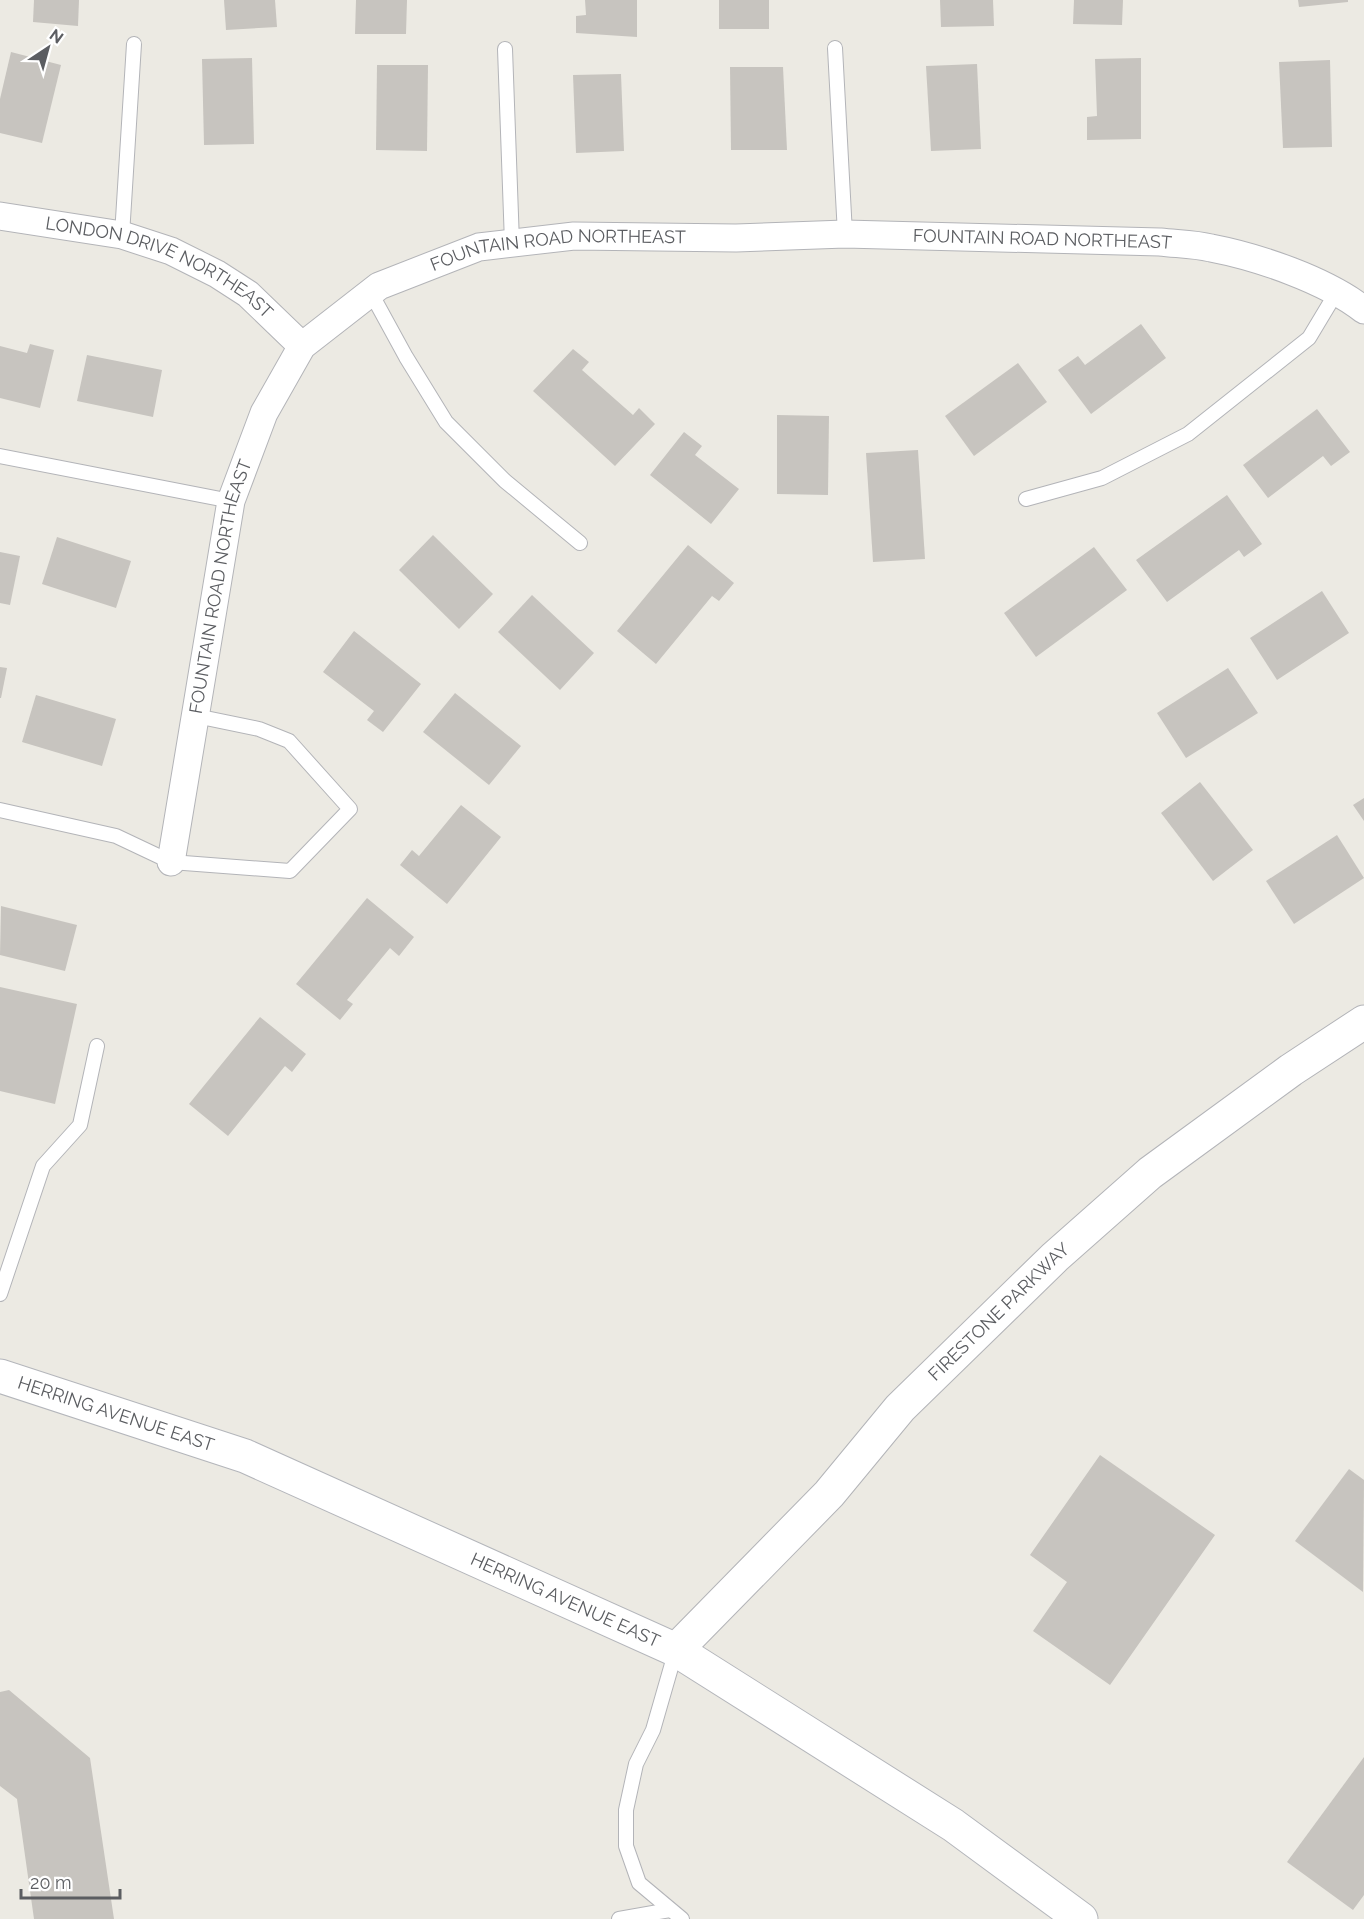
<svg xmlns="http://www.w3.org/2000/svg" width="1364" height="1919" viewBox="0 0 1364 1919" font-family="Raleway,sans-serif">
	<rect width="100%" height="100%" fill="#eceae3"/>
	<g fill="#c7c4bf">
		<polygon points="34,0 79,0 78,26 33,22"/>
		<polygon points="224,0 275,0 277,27 226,30"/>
		<polygon points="356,0 407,0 406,34 355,34"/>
		<polygon points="585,0 637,0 637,37 576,33 576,16 586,15"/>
		<rect x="719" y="0" width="50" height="29"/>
		<polygon points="940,0 993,0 994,26 941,27"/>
		<polygon points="1074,0 1123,0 1122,25 1073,24"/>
		<polygon points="1298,0 1348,0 1348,2 1299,7"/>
		<polygon points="11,52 61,65 42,143 0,133 0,99"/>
		<polygon points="252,58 254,144 204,145 202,59"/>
		<polygon points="1141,58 1141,139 1087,140 1087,117 1097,116 1095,59"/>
		<polygon points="1330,60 1332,147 1283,148 1279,62"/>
		<polygon points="977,64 981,149 931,151 926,66"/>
		<polygon points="377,65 428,65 427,151 376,150"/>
		<polygon points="730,67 783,67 787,150 731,150"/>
		<polygon points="621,74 624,151 576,153 573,75"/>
		<polygon points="1141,324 1166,358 1091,414 1058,370 1078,356 1085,365"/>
		<polygon points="30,344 54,350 40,408 0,398 0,346 27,353"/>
		<polygon points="573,349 589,362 582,370 633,415 639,408 655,424 615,466 533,391"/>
		<polygon points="87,355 162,370 153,417 77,401"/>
		<polygon points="1018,363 1047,402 974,456 945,416"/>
		<polygon points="1317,409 1350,452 1331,466 1323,456 1268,498 1243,465"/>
		<polygon points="777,415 829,416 828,495 777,494"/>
		<polygon points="684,432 702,446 695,455 739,489 711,524 650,475"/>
		<polygon points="918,450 925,559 873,562 866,453"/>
		<polygon points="1227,495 1262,544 1244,557 1239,550 1167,602 1136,560"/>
		<polygon points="433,535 493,594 459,629 399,570"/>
		<polygon points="57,537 131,561 116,608 42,584"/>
		<polygon points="688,545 734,583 719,601 712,596 656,664 617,631"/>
		<polygon points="1094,547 1127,590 1036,657 1004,613"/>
		<polygon points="0,552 20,556 10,605 0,603"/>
		<polygon points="1322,591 1349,633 1277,680 1250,638"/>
		<polygon points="532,595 594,653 560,690 498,632"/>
		<polygon points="354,631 421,684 383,732 367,720 374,711 323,672"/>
		<polygon points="0,667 7,668 1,698 0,698"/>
		<polygon points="1228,668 1258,713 1186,758 1157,713"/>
		<polygon points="455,693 521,746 489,785 423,732"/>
		<polygon points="36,695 116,719 102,766 22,742"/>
		<polygon points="1200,782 1253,850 1213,881 1161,813"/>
		<polygon points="1364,798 1364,821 1353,805"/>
		<polygon points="461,805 501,837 447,904 400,865 412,850 419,856"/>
		<polygon points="1337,835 1364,878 1294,924 1266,881"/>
		<polygon points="367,898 414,937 399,956 390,948 347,1000 353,1004 340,1020 296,984"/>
		<polygon points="1,906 77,925 65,971 0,955"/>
		<polygon points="0,987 77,1004 55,1104 0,1091"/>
		<polygon points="260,1017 306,1054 292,1072 285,1066 228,1136 189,1104"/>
		<polygon points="1100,1455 1215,1535 1110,1685 1033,1631 1067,1582 1030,1555"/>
		<polygon points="1349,1469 1364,1480 1363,1592 1295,1541"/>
		<polygon points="9,1690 90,1758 114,1919 34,1919 17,1799 0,1786 0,1692"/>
		<polygon points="1364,1757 1364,1895 1353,1910 1287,1862"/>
	</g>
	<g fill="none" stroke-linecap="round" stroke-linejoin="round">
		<defs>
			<g id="service">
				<polyline points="835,48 845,234"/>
				<polyline points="505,49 512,243"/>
				<polyline points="122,235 134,44"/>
				<polyline points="371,293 406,357 446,422 505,481 580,543"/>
				<polyline points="0,456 231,501"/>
				<polyline points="1026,499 1102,478 1188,434 1309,338 1336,293"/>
				<polyline points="0,810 116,836 171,862 290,871 350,809 289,741 259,729 196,716"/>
				<polyline points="0,1294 43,1166 80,1125 97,1046"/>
				<polyline points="676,1650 653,1730 636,1764 626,1810 626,1846 639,1883 682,1919"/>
				<polyline points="619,1919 670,1910"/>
			</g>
			<g id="minor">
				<path id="s1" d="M0 216 122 235 171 251 217 274 248 294 302 346"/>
				<path id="s2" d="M171 862 231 501 264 413 302 346 379 286 479 247 574 236 736 238 845 234 1160 242C1177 244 1194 244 1211 248 1258 257 1326 280 1364 310"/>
			</g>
			<g id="tertiary">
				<path id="s3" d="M676 1650 829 1494 900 1408 1055 1257 1150 1173 1291 1070 1364 1022"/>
			</g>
			<g id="secondary">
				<path id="s4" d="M0 1376 245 1456 676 1650 953 1825 1081 1919"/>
			</g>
		</defs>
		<use href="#service" stroke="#b3b4b8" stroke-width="16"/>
		<use href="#minor" stroke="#b3b4b8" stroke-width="29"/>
		<use href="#tertiary" stroke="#b3b4b8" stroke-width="35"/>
		<use href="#secondary" stroke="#b4b6bb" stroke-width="35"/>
		<use href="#service" stroke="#fff" stroke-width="14"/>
		<use href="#minor" stroke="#fff" stroke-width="27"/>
		<use href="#tertiary" stroke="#fff" stroke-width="33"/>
		<use href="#secondary" stroke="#fff" stroke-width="33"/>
	</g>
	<g text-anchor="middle" stroke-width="6" stroke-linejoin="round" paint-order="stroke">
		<g font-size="18" fill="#5b5d61" stroke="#fff">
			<text dy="6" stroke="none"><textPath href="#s2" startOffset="1306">FOUNTAIN ROAD NORTHEAST</textPath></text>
			<text dy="6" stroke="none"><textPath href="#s2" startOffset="820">FOUNTAIN ROAD NORTHEAST</textPath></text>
			<text dy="6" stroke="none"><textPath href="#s1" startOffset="170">LONDON DRIVE NORTHEAST</textPath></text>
			<text dy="6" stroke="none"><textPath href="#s2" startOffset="280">FOUNTAIN ROAD NORTHEAST</textPath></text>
			<text dy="6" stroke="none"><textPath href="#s3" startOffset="468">FIRESTONE PARKWAY</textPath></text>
			<text dy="6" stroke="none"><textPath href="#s4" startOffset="122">HERRING AVENUE EAST</textPath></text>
			<text dy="6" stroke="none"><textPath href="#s4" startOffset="609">HERRING AVENUE EAST</textPath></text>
		</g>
	</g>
	<g transform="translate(48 48) rotate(36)" stroke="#ffffff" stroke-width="4.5" paint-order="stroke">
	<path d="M0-4.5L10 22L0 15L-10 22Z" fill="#5b5d61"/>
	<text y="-9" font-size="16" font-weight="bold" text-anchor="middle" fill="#5b5d61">N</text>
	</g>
	<path d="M21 1889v9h99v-9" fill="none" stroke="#5b5d61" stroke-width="3"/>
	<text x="30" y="1889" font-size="18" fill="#5b5d61" stroke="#ffffff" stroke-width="4.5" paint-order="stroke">20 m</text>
</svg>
